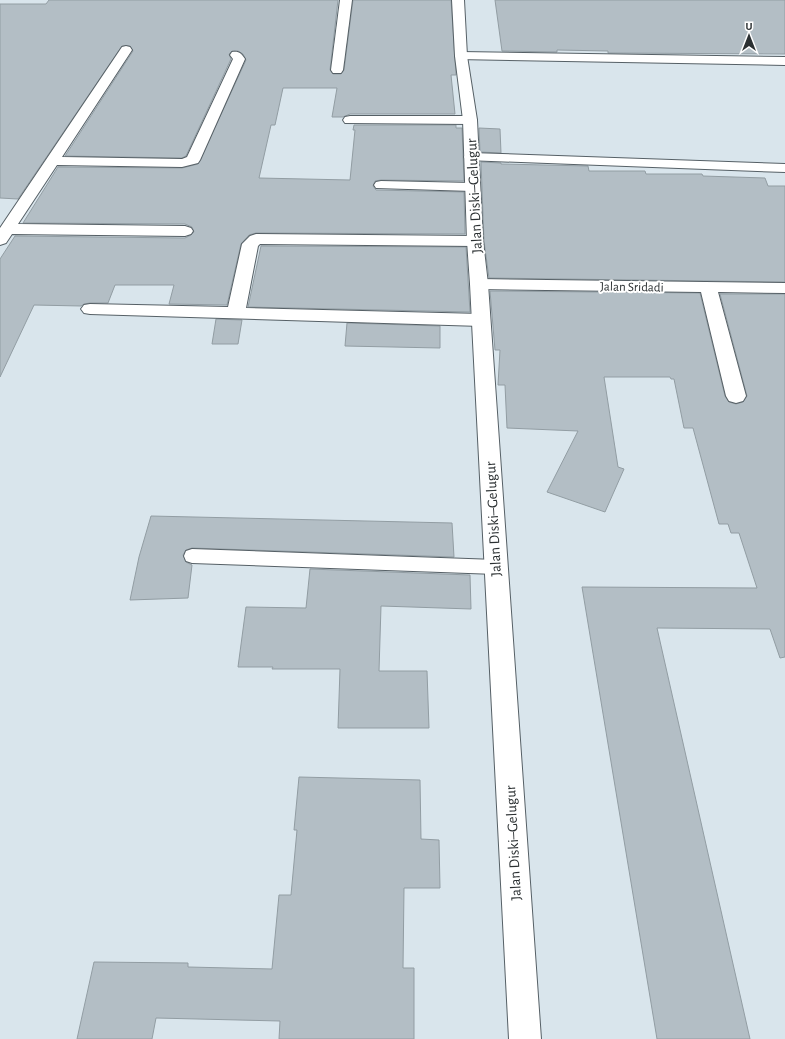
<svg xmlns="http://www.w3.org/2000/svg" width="785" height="1039" viewBox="0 0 785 1039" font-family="'Alegreya Sans',sans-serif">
	<rect width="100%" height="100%" fill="#d9e5ec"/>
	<g fill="#b3bec5" stroke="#929da3">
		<polygon points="49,0 338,0 330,70 333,74 341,74 344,70 353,0 451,0 456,75 451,75 455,114 350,114 343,117 332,117 337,88 283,88 275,125 271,125 259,178 350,180 355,130 353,130 354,125 456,125 456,128 462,128 464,181 381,180 375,181 373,186 376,190 464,192 465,234 256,233 249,235 241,244 227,305 169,304 174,285 115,285 108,303 90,303 84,304 81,306 34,305 0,377 0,259 15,236 185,238 191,235 194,232 192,227 185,224 23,223 58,167 182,168 198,164 246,60 243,54 238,51 232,51 229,54 231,59 186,156 182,158 65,156 133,51 130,46 122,46 18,199 0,198 0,4 46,4"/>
		<polygon points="495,0 785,0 785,54 608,53 608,51 557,50 557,52 502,51"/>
		<polygon points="479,128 500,129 501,153 480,152"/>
		<polygon points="481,162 501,163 501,164 588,166 589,171 645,171 646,174 702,174 703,176 765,178 768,186 785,186 785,282 489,278 484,241"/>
		<polygon points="261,246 466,247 470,312 248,307"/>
		<polygon points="490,291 700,293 725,396 729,402 736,404 743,402 747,396 720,294 785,294 785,657 780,658 770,629 657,628 750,1039 657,1039 582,587 757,588 739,533 731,533 728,524 719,524 693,428 684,428 674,379 671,379 670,377 604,377 618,467 624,469 605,512 547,492 578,431 507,428 505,385 498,385 500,350 495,350"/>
		<polygon points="216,319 242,320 238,344 212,344"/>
		<polygon points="347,323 440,326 440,348 345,346"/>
		<polygon points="151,516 452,523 454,557 192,548 186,550 183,555 186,562 192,565 188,598 130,600 139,557"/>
		<polygon points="310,569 470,575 471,609 381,606 379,671 427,671 429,728 338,728 340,669 272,669 273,667 238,667 246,607 306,608"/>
		<polygon points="299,777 420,780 421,839 439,840 440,888 404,888 403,968 414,968 414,1039 279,1039 280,1021 156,1018 152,1039 77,1039 94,962 188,963 188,967 272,969 279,895 291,895 297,830 294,830"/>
	</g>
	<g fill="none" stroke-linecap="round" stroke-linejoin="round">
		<defs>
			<polygon id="service" points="192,549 496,560 502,562 504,567 502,572 496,574 192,563 186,561 184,556 186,551"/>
			<g id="minor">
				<polygon points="340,0 352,0 343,70 341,73 333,73 331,70"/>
				<path d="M126 46 130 47 132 50 62 157 182 159 187 157 233 59 230 55 232 52C239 51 241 53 245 59L200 160 198 163 182 167 57 165 18 224 185 226 191 228 193 231 191 234 185 236 12 234 6 243 0 245V228L122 47Z"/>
				<polygon points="461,52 785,57 785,65 457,59 455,56 457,53"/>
				<polygon points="350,116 470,116 475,117 477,120 475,123 470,124 345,123 343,120 345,117"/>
				<polygon points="471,153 785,164 785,172 466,160 464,157 466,154"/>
				<polygon points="381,181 472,183 477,184 479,187 477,190 472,191 376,188 374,185 376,182"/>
				<polygon points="256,234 475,236 481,238 483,241 481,244 475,246 260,244 258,246 246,308 481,314 487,316 490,320 487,324 481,326 90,314 84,313 81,309 84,305 90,304 228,307 242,244 250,236"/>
				<polygon points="479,279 785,283 785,293 718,292 746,396 743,401 736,403 729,401 726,396 701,292 479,289 473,288 470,284 473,280"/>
			</g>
			<polygon id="secondary" points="452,0 464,0 467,56 477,120 483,241 488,284 541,1039 509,1039 470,284 467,241 463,120 455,56"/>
		</defs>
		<use href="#service" stroke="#566066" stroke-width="2"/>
		<use href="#minor" stroke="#566066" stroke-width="2"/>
		<use href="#secondary" stroke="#566066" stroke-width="2"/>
		<use href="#service" fill="#fff" fill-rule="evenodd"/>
		<use href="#minor" fill="#fff" fill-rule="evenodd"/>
		<use href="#secondary" fill="#fff" fill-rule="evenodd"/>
	</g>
	<g text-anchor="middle" stroke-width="4" stroke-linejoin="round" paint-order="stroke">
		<g font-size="13" fill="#2b3032" stroke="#fff">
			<text transform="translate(632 286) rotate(1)" y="5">Jalan Sridadi</text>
		</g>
		<g font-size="15" fill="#2b3032" stroke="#fff">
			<text transform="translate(474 196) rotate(-93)" y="5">Jalan Diski–Gelugur</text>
			<text transform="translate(493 519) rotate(-93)" y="5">Jalan Diski–Gelugur</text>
			<text transform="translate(513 843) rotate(-93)" y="5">Jalan Diski–Gelugur</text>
		</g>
	</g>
	<g transform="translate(749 36)" stroke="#ffffff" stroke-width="3" paint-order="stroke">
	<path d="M0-3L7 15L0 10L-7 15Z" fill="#2b3032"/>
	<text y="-6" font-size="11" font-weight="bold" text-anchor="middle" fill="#2b3032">U</text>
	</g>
</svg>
